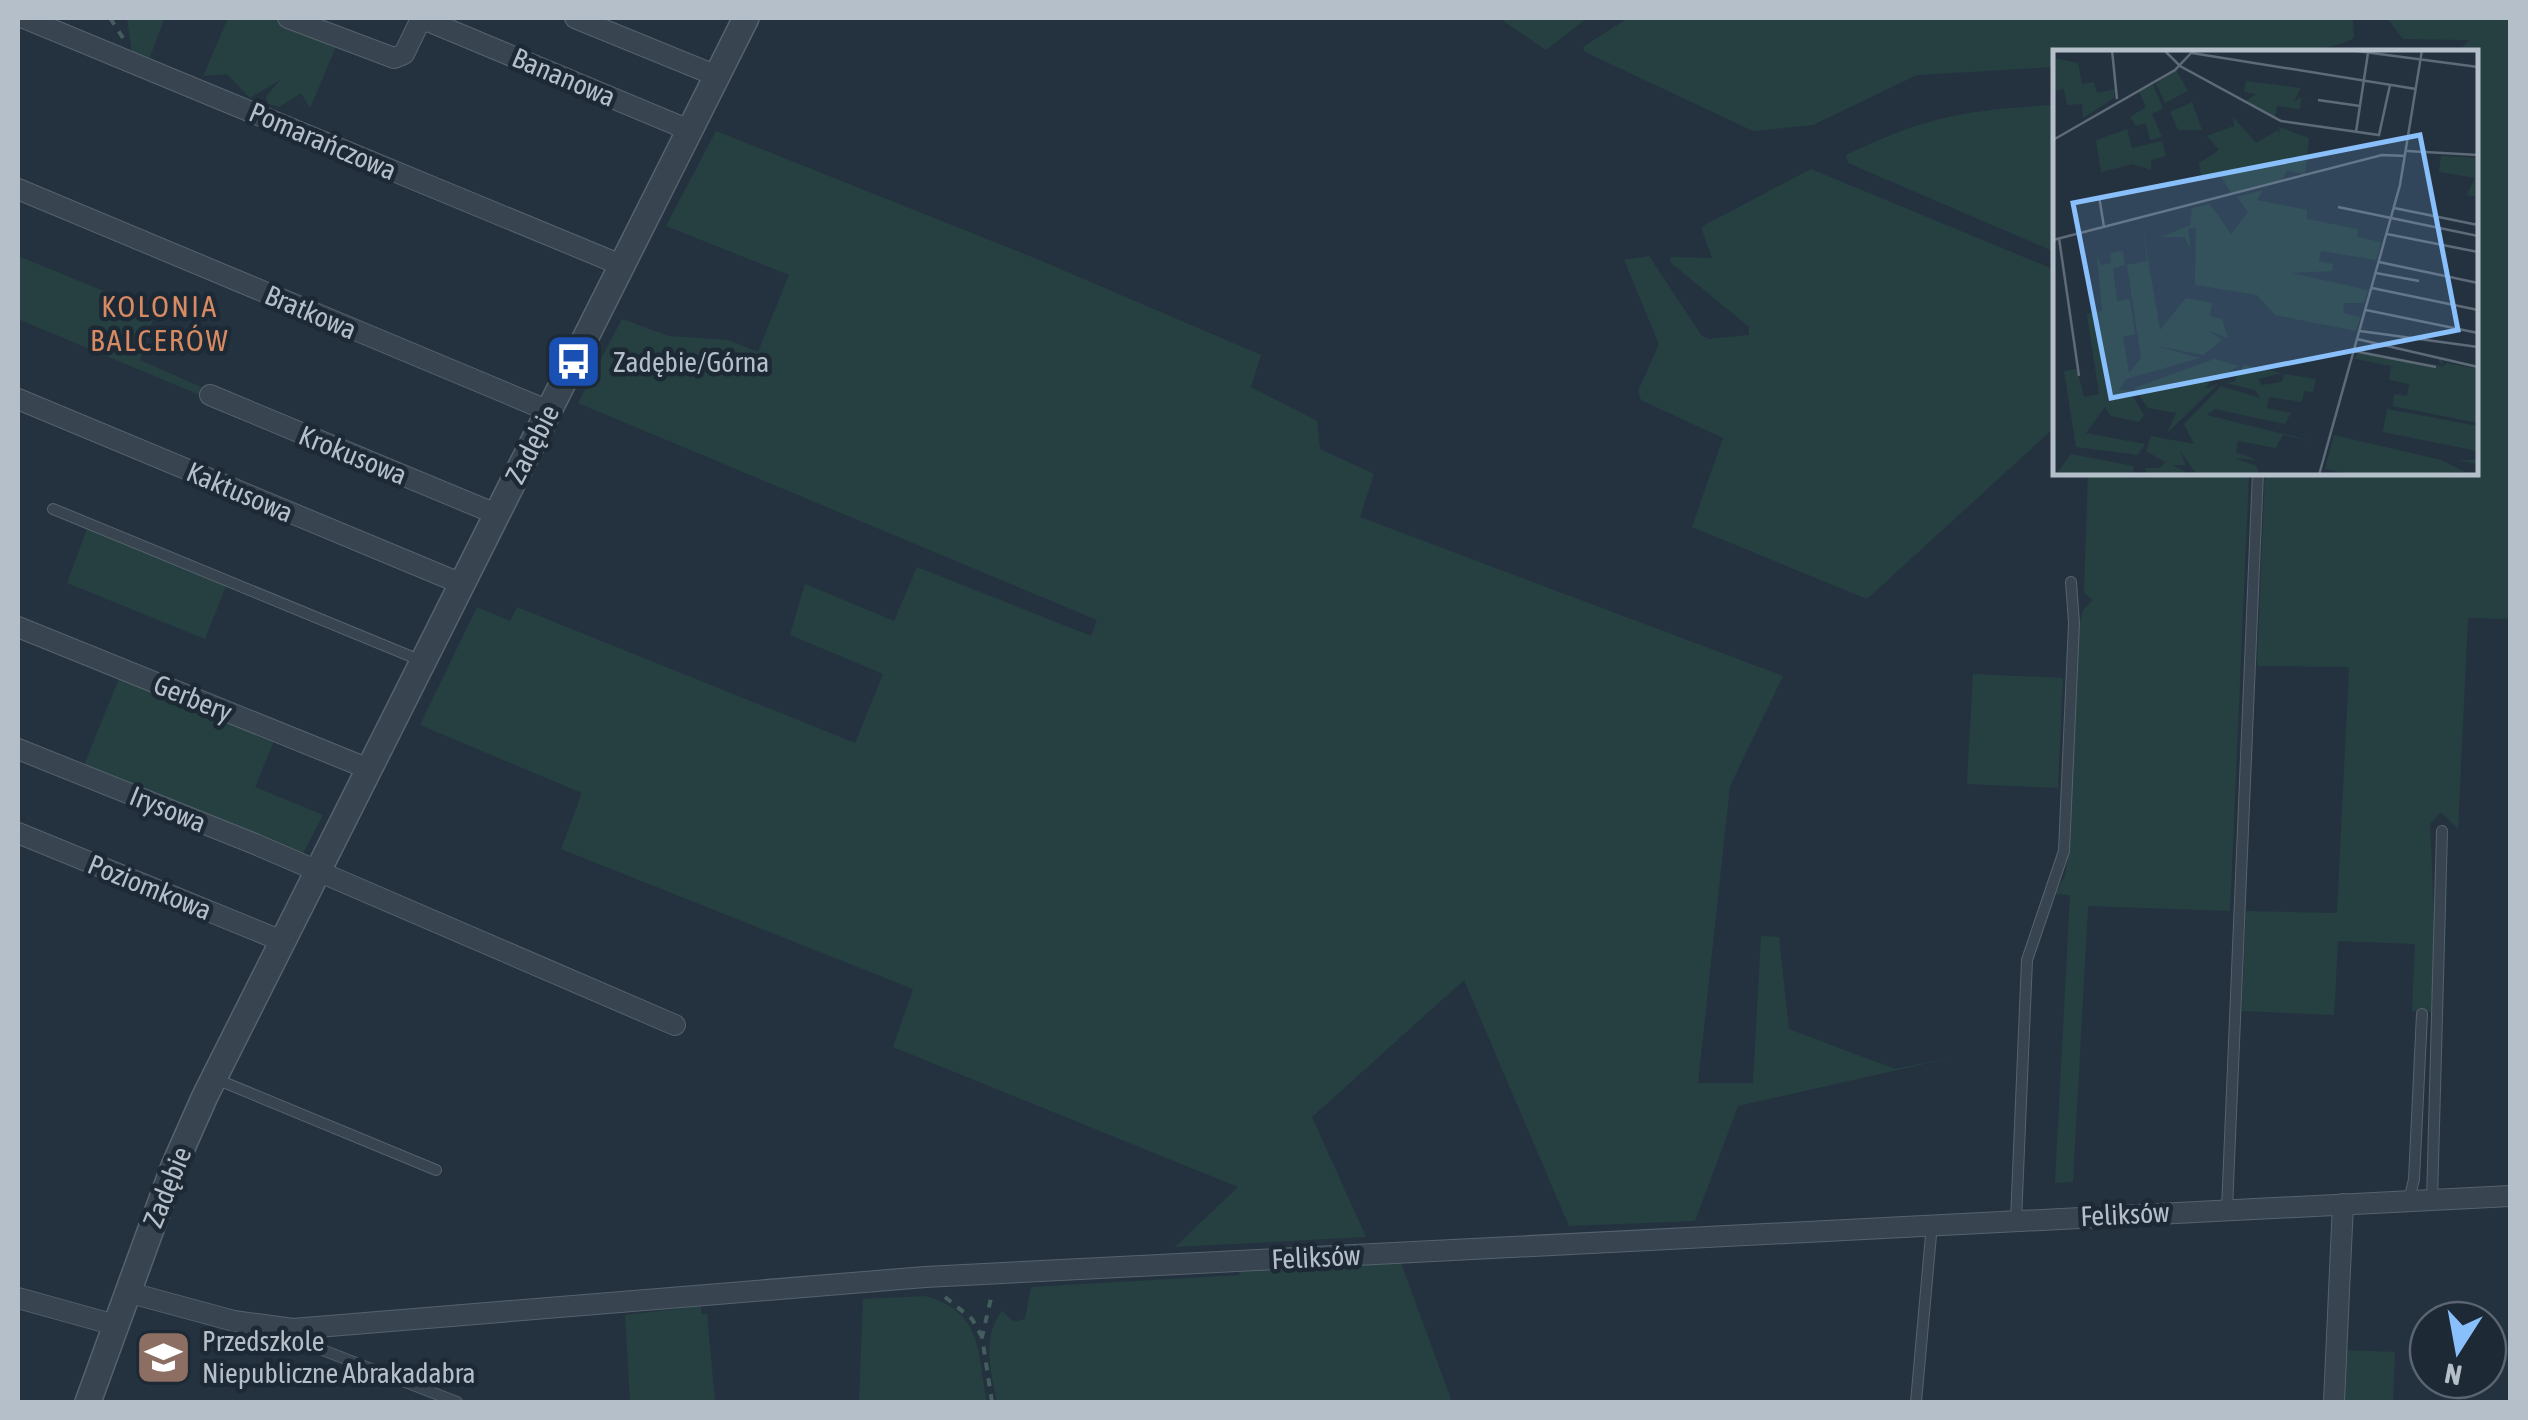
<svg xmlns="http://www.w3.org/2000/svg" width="2528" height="1420" viewBox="0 0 2528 1420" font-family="'Asap Condensed',sans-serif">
	<rect width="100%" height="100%" fill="#243240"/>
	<g fill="#264041">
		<polygon points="127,18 165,18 148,61 132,53"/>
		<polygon points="228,18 278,18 338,42 310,108 301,93 279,107 268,104 266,97 280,80 250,98 227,74 203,76"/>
		<polygon points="1499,18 1587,18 1546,50"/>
		<path d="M1628 18H2353L2354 38C2315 63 2113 52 2056 52L2055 67 1917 75 1813 125 1753 131 1585 52 1583 47Z"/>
		<polygon points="2387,18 2510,18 2510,619 2468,618 2458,829 2441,812 2430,824 2435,943 2431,1012 2412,1011 2415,944 2338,941 2334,1015 2242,1011 2246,911 2337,913 2349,667 2257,666 2265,473 2476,472 2476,52 2458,52 2469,40 2403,39"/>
		<path d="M2055 105V252L1848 163 1846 155C1923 117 1970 109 2055 105Z"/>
		<polygon points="716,131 1032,257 1261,355 1251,387 1317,421 1320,449 1374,474 1360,517 1783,676 1730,786 1698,1083 1753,1083 1761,936 1779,937 1789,1029 1895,1069 1955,1057 1738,1106 1695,1221 1569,1226 1464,980 1312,1117 1366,1237 1175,1247 1238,1187 893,1047 913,989 561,849 582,793 420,725 477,607 510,621 517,607 855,743 883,674 790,635 805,584 894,621 917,567 1091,636 1097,620 578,403 622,319 669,336 728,340 758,352 789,275 666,226"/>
		<polygon points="1811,169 2055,270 2055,427 1867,599 1692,527 1723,438 1641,400 1638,391 1659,344 1624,260 1649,256 1702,336 1709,339 1749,335 1749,327 1670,262 1671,257 1712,258 1701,227"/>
		<polygon points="18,256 155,312 140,360 210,391 207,398 18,319"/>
		<polygon points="2088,473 2249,473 2230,911 2088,906 2073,1182 2055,1183 2070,895 2055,894 2065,876 2069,846 2079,627 2083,610 2093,600 2084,593"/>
		<polygon points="87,529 226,586 205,639 67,583"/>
		<polygon points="1973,674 2063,678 2058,788 1967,784"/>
		<polygon points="120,676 276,736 255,787 323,815 302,855 83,768"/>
		<path d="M1400 1260 1452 1402H997C991 1373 981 1337 1002 1311L1014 1322 1025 1319 1031 1287 1240 1275 1237 1269Z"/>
		<path d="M925 1296C984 1312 977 1353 987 1402H859L863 1299Z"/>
		<polygon points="701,1306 701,1314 707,1314 715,1402 630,1402 625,1315"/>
		<polygon points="2344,1350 2395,1352 2393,1402 2342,1402"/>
	</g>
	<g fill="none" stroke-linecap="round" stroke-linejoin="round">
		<defs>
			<g id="service">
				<polyline points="53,509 422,661"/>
				<polyline points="216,1079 436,1170"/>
				<polyline points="2432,1200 2442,831"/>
				<polyline points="2409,1201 2414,1179 2422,1014"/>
				<polyline points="2227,1209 2258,472"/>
				<polyline points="2016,1220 2027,960 2064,851 2074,623 2071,582"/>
				<polyline points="293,1329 307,1344 457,1402"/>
				<polyline points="1916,1402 1932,1224"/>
			</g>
			<g id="minor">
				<polyline points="24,18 621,265"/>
				<polyline points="288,18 394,58 404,54 419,23 428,21 689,130"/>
				<polyline points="575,18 717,76"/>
				<polyline points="18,189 549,411"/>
				<polyline points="210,395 496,514"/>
				<polyline points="18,399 462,584"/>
				<polyline points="18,627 369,769"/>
				<polyline points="18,749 255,844 675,1025"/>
				<polyline points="18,833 282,941"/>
				<polyline points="127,1292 234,1321 293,1329 925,1277 2510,1196"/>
				<polyline points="18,1298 115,1325"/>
				<polyline points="2334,1402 2343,1204"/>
			</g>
			<polyline id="tertiary" points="88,1402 174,1166 205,1096 746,18"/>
		</defs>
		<use href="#service" stroke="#56626d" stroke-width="12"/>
		<use href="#minor" stroke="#56626d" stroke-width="22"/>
		<use href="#tertiary" stroke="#56626d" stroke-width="28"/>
		<g stroke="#445d5d" stroke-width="4" stroke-dasharray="8 8" stroke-linecap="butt">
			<polyline points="110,18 123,38"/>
			<polyline points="945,1297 972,1319 982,1337"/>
			<polyline points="992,1402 982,1337 992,1294"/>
		</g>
		<use href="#service" stroke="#384450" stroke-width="10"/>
		<use href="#minor" stroke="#384450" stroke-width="20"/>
		<use href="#tertiary" stroke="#384450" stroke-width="25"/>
	</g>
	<defs>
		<symbol id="bus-square" viewBox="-11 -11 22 22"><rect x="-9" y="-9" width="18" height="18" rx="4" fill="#1a4fb4" stroke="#1d2935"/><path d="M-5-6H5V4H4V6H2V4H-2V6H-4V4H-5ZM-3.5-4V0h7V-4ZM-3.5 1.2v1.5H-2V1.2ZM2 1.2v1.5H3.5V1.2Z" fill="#fff"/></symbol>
		<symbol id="school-square" viewBox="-11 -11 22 22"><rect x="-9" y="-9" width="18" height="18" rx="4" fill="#8d6e63" stroke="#1d2935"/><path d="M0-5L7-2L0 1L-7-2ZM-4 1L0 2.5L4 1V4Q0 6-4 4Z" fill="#fff"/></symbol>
	</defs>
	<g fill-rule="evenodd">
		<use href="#bus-square" x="542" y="330" width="63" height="63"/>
		<use href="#school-square" x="132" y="1326" width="63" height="63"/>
	</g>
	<g text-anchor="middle" stroke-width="9" stroke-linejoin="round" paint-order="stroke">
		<g font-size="28" fill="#b5bfca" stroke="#1d2935">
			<text transform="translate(564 77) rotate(23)" y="10">Bananowa</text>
			<text transform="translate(323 141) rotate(23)" y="10">Pomarańczowa</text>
			<text transform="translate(311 312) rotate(23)" y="10">Bratkowa</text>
			<text transform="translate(532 444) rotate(-63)" y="10">Zadębie</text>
			<text transform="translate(353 455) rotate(22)" y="10">Krokusowa</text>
			<text transform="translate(240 492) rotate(23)" y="10">Kaktusowa</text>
			<text transform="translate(193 698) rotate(22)" y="10">Gerbery</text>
			<text transform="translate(168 809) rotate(22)" y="10">Irysowa</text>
			<text transform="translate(150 887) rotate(22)" y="10">Poziomkowa</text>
			<text transform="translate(167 1187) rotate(-68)" y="10">Zadębie</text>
			<text transform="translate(2125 1214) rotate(-3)" y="10">Feliksów</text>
			<text transform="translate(1316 1257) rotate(-3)" y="10">Feliksów</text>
		</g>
		<g font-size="28" fill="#b5bfca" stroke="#1d2935" text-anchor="start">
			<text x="613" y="372">Zadębie/Górna</text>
			<text x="202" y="1351">Przedszkole<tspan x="202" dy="32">Niepubliczne Abrakadabra</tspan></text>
		</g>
		<g font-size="30" letter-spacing="2.5" fill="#d88b62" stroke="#1d2935">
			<text x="160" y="317">KOLONIA<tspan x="160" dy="34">BALCERÓW</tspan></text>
		</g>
	</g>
	<g transform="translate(2053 50)">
		<rect width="425" height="425" fill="#243240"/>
		<path d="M0 8 25 13 29 34 41 32 44 43 62 39 61 48 30 68 29 54 14 55 11 39 0 41ZM123 20 135 41 112 53 103 34ZM193 31 248 38 241 51 247 48 256 50 248 49 247 59 224 56 222 68 193 51 203 44 191 42ZM100 35 110 58 99 64 109 87 97 90 93 73 83 76 77 67 93 57 86 42ZM139 52 149 80H125L117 62ZM180 67 203 93 225 80 227 86 226 77 256 88 252 125 234 120 229 131 179 144 165 122 149 131 146 113 166 100 154 86 181 76ZM74 79 79 98 109 91 113 106 98 110V120L80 114 48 122 43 90ZM388 106 425 108V147L414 145 422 128 386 122ZM210 140 204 150 254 160V169L305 179 304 187 328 192 323 210 268 201 266 211 280 214 279 221 238 223 315 240 311 253H291L290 263 307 267 303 281 222 265 204 245 142 235 143 177 135 179 138 199 131 187H108L137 175 139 158 157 154 178 184 195 162 184 147ZM89 173 107 280 133 248 159 253 157 266 169 269 175 288 156 281 169 290 150 305 100 295 147 308 73 329 66 340H76L91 365 86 372 58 366 52 357 33 383 92 394 85 405 23 397 11 321 24 319 31 347 46 344 34 264 49 261 44 206 48 215 58 213 57 203 70 201 72 215 60 218 64 251 77 249 82 284 70 287 76 323 88 308 74 215 94 211ZM304 303 389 316 383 305 390 312 388 318 394 313 425 319V373L340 356 341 344 354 346 356 334 336 330 338 316 302 309ZM161 309 186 316 156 333 152 339 165 334 114 383 123 363 95 358 81 338ZM191 315 229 323 205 329 209 335 229 332 231 324 263 329 260 342 251 341 249 352 216 347 214 358 238 363 232 374 162 359 154 365 263 392 230 385 223 398 185 391 183 402 204 410 182 408 203 416 207 425H144L126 399 133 415H119L139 425H95L92 418H107L112 412 93 401 98 386 141 394 131 374 168 336 207 348 202 340 173 333 181 332ZM334 359 425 376V414L405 410H422L424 401 330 382ZM281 385 388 410 412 422 301 425 272 419ZM18 404 81 416 79 425 4 423Z" fill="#264041"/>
		<path fill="none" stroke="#5e6a77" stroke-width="2.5" d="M59 0 64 49M111 0 127 16 228 71 326 85 337 35M296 0 425 17M139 3 363 39M265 50 307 56M303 82 315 3M0 90 122 20 141 0M354 101 425 105M46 146 51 177M285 157 425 186M341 158 425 175M334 184 425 202M6 188 26 326M0 190 329 105 353 106M326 212 425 233M323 223 366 231M319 238 425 260M313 260 425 283M307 281 425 297M304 289 425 317M301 301 383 317M266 425 347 135 369 0"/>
		<path fill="#89bffb" fill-opacity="0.15" stroke="#89bffb" stroke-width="5" d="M367 85 405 280 58 348 20 153Z"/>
		<rect width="425" height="425" fill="none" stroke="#b5bfca" stroke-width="5"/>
	</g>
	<rect width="2528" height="1420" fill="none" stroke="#b5bfca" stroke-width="40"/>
	<g transform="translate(2458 1350) rotate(191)"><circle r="48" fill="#1d2935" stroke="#5a6571" stroke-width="2.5"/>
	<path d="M0-8L18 38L0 25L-18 38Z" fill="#89bffb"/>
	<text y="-15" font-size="28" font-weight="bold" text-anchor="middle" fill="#b5bfca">N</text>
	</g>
</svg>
